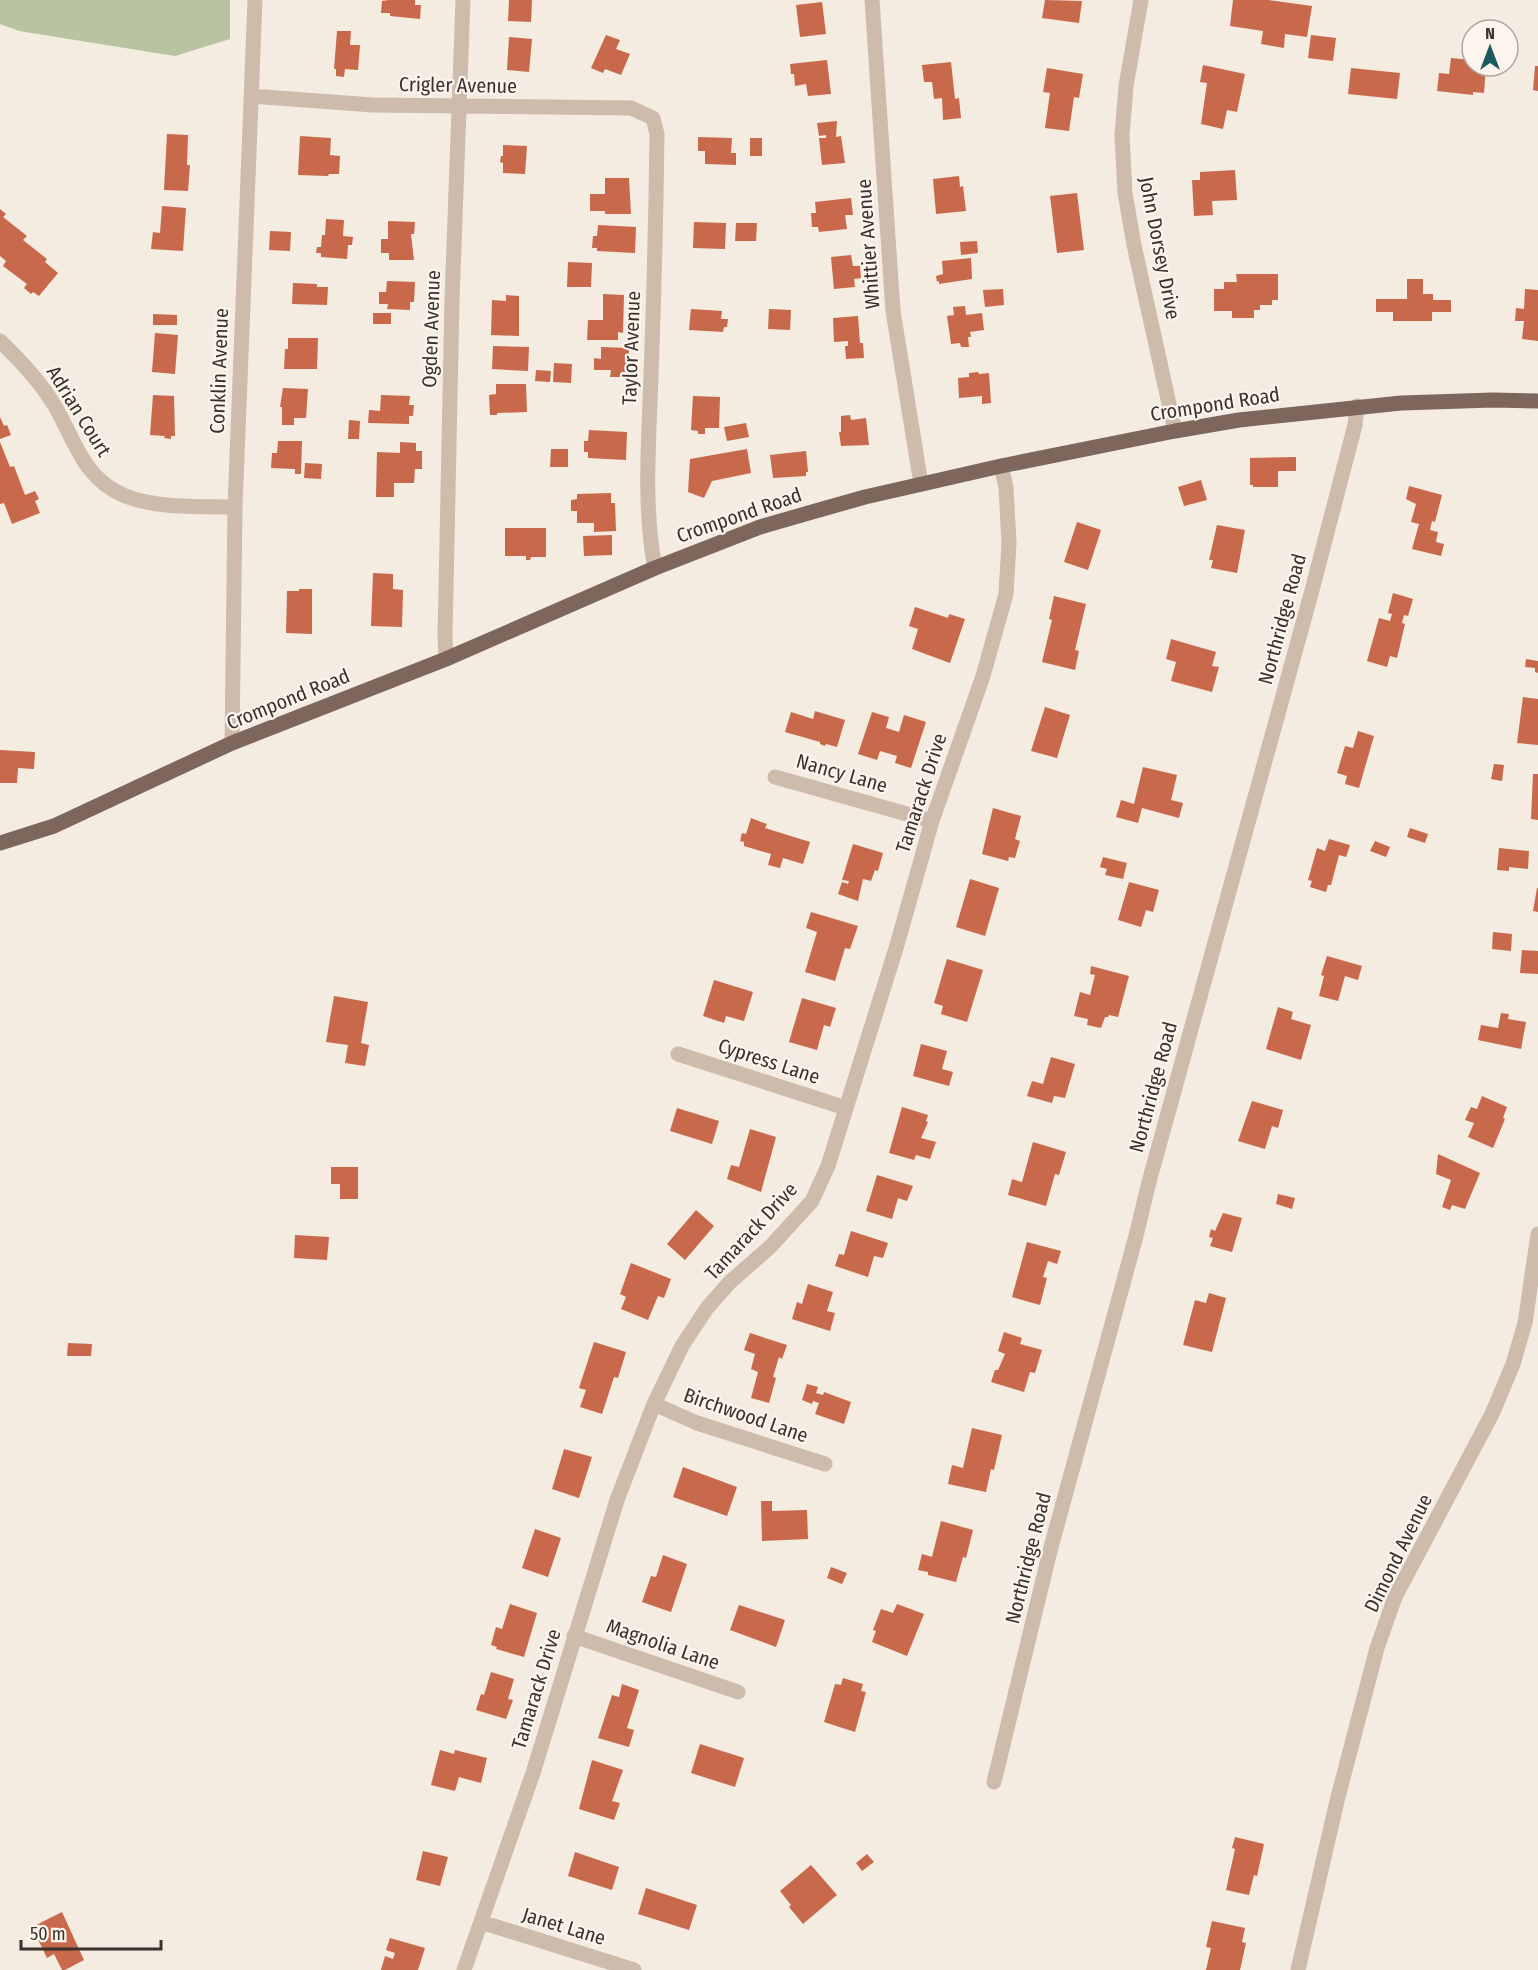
<svg xmlns="http://www.w3.org/2000/svg" width="1538" height="1970" font-family="'Fira Sans Condensed',sans-serif">
<rect width="100%" height="100%" fill="#f4ebe1"/>
<!-- green -->
<path fill="#b8c4a0" d="M0,0H230V39L175,56L19,31L0,24Z"/>
<!-- building -->
<path fill="#c8694b" d="M389,0H415V5H421L420,19L390,16V13H381L382,1Z
M509,0H532L531,22L508,21Z
M1045,0L1082,1L1079,23L1042,18Z
M1233,0H1268L1312,6L1307,37L1285,34L1284,48L1261,44L1263,31L1230,26Z
M822,2L826,34L800,37L796,5Z
M337,31H351L350,45H360L358,70L345,69L344,77L336,76V69H334Z
M606,35L620,40L616,49L630,54L621,75L605,69L603,73L591,68Z
M1311,35L1336,38L1333,61L1308,58Z
M509,37L532,39L529,72L507,70Z
M1451,58L1472,60V66H1486L1484,93L1473,92V95L1437,91L1439,73L1449,74Z
M827,60L831,94L808,96L806,84L795,86L794,74H791L790,64Z
M951,62L955,99L959,98L961,118L943,120L942,98L934,99L932,82H924L922,65Z
M1203,65L1245,74L1237,112L1227,110L1223,129L1201,124L1207,83L1200,82Z
M1535,66H1538V91L1533,90Z
M1047,68L1083,74L1079,98L1074,97L1069,131L1045,128L1050,93L1043,92Z
M1351,68L1400,73L1397,99L1348,94Z
M837,121L836,137L841,136L845,163L822,165L819,138H826V135L819,136L817,123Z
M167,134L188,135L187,165H190L188,191L164,190Z
M300,136L331,138L330,155L340,156L339,174H329L328,176L298,175Z
M698,137L732,138L731,153H736V165L705,164V151H698Z
M750,138H762V156H750Z
M503,145L527,146L525,174L503,173V163L500,162L501,156H503Z
M1235,170L1237,200L1212,201L1213,215L1194,216L1192,180H1200V172Z
M959,176L960,187L963,186L966,211L936,214L933,179Z
M605,178H629L631,214H605V211H590V194H605Z
M1077,193L1084,250L1057,253L1050,196Z
M851,198L853,215H845L847,229L819,232L818,227H812L811,213H816L815,202Z
M162,206L186,208L183,251L151,249L153,232L160,233Z
M0,209L6,214L3,217L27,236L23,240L47,259L45,262L58,273L39,296L33,292L31,294L24,288L27,284L3,266L6,261L0,256Z
M326,219L344,220L343,236L353,237L352,245H348L347,259L321,257V253H316L317,247H321L322,235H325Z
M388,221L415,222L414,234H411L414,260H389V253H381V239H388Z
M694,222L726,223L725,249L693,248Z
M736,223H757L756,241H735Z
M598,225L636,227L635,253L597,251V248H592L593,236H597Z
M270,231L291,232L290,251L269,250Z
M977,241L978,253L961,255L960,242Z
M851,255L853,266H860L861,278L854,279L855,287L834,289L831,257Z
M971,258L972,279L939,284V281L937,282L936,276L943,274L942,261Z
M568,262L592,263L591,287H567Z
M1236,274H1278V300H1272V305H1260V310H1254V318H1232V311H1214V289H1224V282H1237Z
M1407,279H1423V294H1433V300H1451V312H1432V321H1393V312H1376V299H1407Z
M387,281L415,282L414,302H410V310L387,309L388,304H379V292H386Z
M293,283L317,284V287H328L327,305L292,304Z
M1003,289L1004,305L985,307L983,290Z
M1525,289L1538,290V341L1522,339L1524,321H1515L1516,308L1524,309Z
M603,294L624,295L623,333L618,332V340H587L588,320H603Z
M506,295L519,296V336L491,335L492,300L506,301Z
M965,306L966,315L982,313L984,330L970,332L971,337H968L969,347H961L960,343L951,344L947,316L954,315L953,307Z
M691,309L722,311L721,319H728L727,327H724L723,332L689,330Z
M769,309L791,310L790,330L768,329Z
M373,313H391V324H373Z
M153,314L177,315V325H153Z
M858,316L860,343H863L864,358L846,359L845,346H848V341L834,342L833,318Z
M155,333L178,335L175,374L152,372Z
M288,338H318L317,369H284L285,349H288Z
M493,346L529,347L528,371L492,369Z
M601,347L629,348V372H621V377H610L611,370H594V358L601,359Z
M554,363L572,364L571,383L553,382Z
M536,370L551,371L550,382L535,381Z
M978,372L979,374L989,373L991,403L982,404V396L959,398L958,378L969,377V373Z
M496,384H526L527,412L497,413V415H490L489,395L496,394Z
M283,388L308,389L306,418H294V425H282V407H280Z
M153,395L174,396L175,436H171V439L164,438L165,436L150,435Z
M381,395L410,396L409,405H414L413,416H409V424L368,423L369,410L380,411Z
M693,396L720,397L719,428H705V434H698V431L691,430Z
M850,415L851,420L866,418L869,445L841,446L839,432H841V416Z
M0,417L4,426L7,425L11,435L0,439Z
M349,420L360,421L359,439H348Z
M746,423L749,437L727,441L724,427Z
M589,430L627,432L626,460L588,458V452H584V441H588Z
M278,441H302L301,474H295V469L271,468L272,453H277Z
M0,442L10,467L14,466L25,495L35,491L39,499L35,501L40,513L12,524L4,503L0,504Z
M400,442L416,443V451H422V469H415L414,483H394V497H376L377,452L400,453Z
M551,449H568V467H550Z
M747,449L751,473L712,481L704,498L688,492L690,459Z
M806,451L808,472H806V476L773,478L770,455Z
M1296,457V471H1278V487H1253V485H1250V458Z
M305,463L322,464L321,479L304,478Z
M1201,480L1207,500L1184,506L1178,487Z
M1409,486L1442,495L1435,522L1432,521L1430,530L1438,532L1436,542L1444,544L1441,556L1412,549L1419,524L1411,522L1416,504L1406,499Z
M611,493V503H615L616,531L594,532V523H577V511H571V500L577,499V494Z
M1077,522L1101,530L1088,570L1064,562Z
M1217,525L1245,530L1237,573L1211,568L1213,560H1209Z
M505,528H546V557H531L530,560H526V556H505Z
M612,535V555L584,556L583,536Z
M373,573L393,574V589L403,590L402,627L371,626Z
M299,589H312V634L286,633L287,591H299Z
M1393,593L1413,599L1408,616L1404,615L1402,623L1405,624L1397,658L1390,656L1387,667L1367,661L1379,618L1390,621L1392,614L1388,613Z
M1054,596L1086,604L1075,650L1079,651L1075,670L1042,662L1052,620L1049,619Z
M915,607L948,618L949,614L965,619L950,663L912,649L918,629L909,626Z
M1171,639L1216,652L1212,666L1219,667L1212,692L1171,681L1176,662L1166,659Z
M1526,659L1538,661V673L1535,672V668L1525,667Z
M1523,697L1538,699V745L1517,743Z
M1045,707L1070,715L1057,758L1031,751Z
M815,711L845,720L837,747L826,744L825,746L820,744V742L785,732L791,712L813,719Z
M872,712L889,717L886,728L899,732L904,715L926,722L911,768L895,763L897,756L880,751L877,760L858,754Z
M1358,731L1374,736L1359,788L1345,784L1347,776L1337,773L1345,746L1353,748Z
M0,750L35,752L34,769L18,768L17,783H0Z
M1494,764L1504,765L1502,781L1491,779Z
M1143,767L1177,775L1171,800L1183,803L1179,818L1142,808L1138,823L1116,817L1121,800L1134,804Z
M1533,774H1538V820L1531,819Z
M993,808L1021,816L1015,839L1020,841L1015,858L1009,857L1008,861L982,854Z
M751,818L767,824L765,828L810,842L803,864L783,858L780,868L768,865L771,854L744,846V842L740,841L742,833L746,834Z
M1410,828L1428,834L1425,843L1407,837Z
M1329,839L1350,845L1346,857L1339,855L1331,885H1328L1326,892L1310,887L1312,881L1308,880L1317,848L1325,851Z
M1375,841L1390,847L1386,857L1370,851Z
M853,844L883,853L878,871L875,870L871,881L863,879L858,901L838,894L842,882L848,884L849,881L842,880Z
M1499,848L1529,851L1528,869L1509,867V871L1497,870Z
M1103,857L1127,863L1123,879L1105,875L1107,869L1100,867Z
M970,879L999,888L985,936L956,927Z
M1129,882L1159,890L1153,912L1146,910L1141,927L1118,920Z
M1537,888H1538V912L1533,911Z
M811,912L858,926L850,949L845,948L835,981L805,972L817,932L806,928Z
M1493,932L1512,934L1511,951L1492,949Z
M1522,950L1538,951V974L1520,973Z
M1327,956L1362,966L1358,980L1345,976L1338,1001L1319,996L1324,976L1321,975Z
M947,959L983,970L967,1022L941,1014L943,1006L934,1003Z
M1091,966L1129,976L1118,1017L1109,1015L1108,1017H1105L1101,1028L1087,1025L1088,1019L1074,1016L1080,992L1090,995L1095,975L1090,974Z
M714,980L753,992L744,1021L726,1016L724,1023L703,1016Z
M334,996L368,1002L361,1043L369,1045L365,1066L345,1063L348,1045L326,1042Z
M802,998L836,1008L830,1027L824,1025L817,1050L789,1042Z
M1278,1007L1293,1012L1291,1019L1311,1025L1301,1060L1266,1049Z
M1501,1013L1509,1014L1508,1019L1526,1022L1521,1049L1478,1040L1481,1025L1498,1028Z
M921,1044L947,1051L942,1069L953,1072L949,1086L913,1076Z
M1051,1057L1075,1064L1065,1098L1054,1096L1052,1103L1027,1096L1032,1081L1043,1084Z
M1482,1096L1507,1107L1503,1118L1505,1119L1493,1148L1468,1137L1474,1123L1465,1120L1471,1107L1477,1109Z
M1252,1101L1283,1110L1278,1128L1272,1126L1265,1149L1238,1141Z
M902,1107L928,1115L926,1121L928,1122L921,1138L936,1142L930,1159L916,1155L914,1160L889,1153Z
M677,1108L719,1121L712,1144L670,1131Z
M750,1129L776,1137L761,1192L727,1179L731,1165L739,1167Z
M1033,1142L1066,1152L1059,1175L1055,1174L1046,1206L1008,1195L1012,1179L1022,1182Z
M1438,1154L1480,1173L1465,1209L1452,1205L1450,1210L1442,1207L1451,1180L1436,1174Z
M331,1167H358V1199H340V1184H331Z
M877,1175L913,1186L907,1201L898,1198L892,1219L866,1211Z
M1278,1194L1295,1198L1292,1209L1276,1204Z
M696,1210L714,1226L685,1260L667,1244Z
M1223,1213L1242,1218L1232,1252L1210,1246L1213,1238L1209,1237L1211,1229L1215,1231Z
M851,1231L888,1243L883,1258L874,1256L868,1277L835,1266L839,1254L844,1255Z
M295,1235L329,1237L327,1260L294,1258Z
M1027,1242L1061,1251L1057,1264L1048,1261L1043,1277L1047,1278L1040,1305L1012,1297Z
M631,1263L671,1279L664,1298L658,1296L648,1320L621,1309L626,1297L620,1294Z
M808,1284L833,1292L827,1311L835,1313L830,1331L792,1319L797,1302L802,1304Z
M1209,1293L1226,1298L1212,1352L1183,1345L1195,1300L1206,1303Z
M1004,1332L1022,1338L1020,1344L1042,1350L1035,1373L1030,1372L1024,1392L991,1382L995,1370H998L1005,1354L998,1351Z
M750,1333L787,1345L782,1359L779,1357L773,1377L776,1378L769,1403L751,1398L758,1372L751,1369L755,1354L744,1350Z
M594,1342L626,1352L618,1378L614,1377L602,1414L580,1407L586,1390L579,1388Z
M68,1343L92,1344L91,1356H67Z
M807,1384L818,1387L816,1393L823,1395L824,1392L851,1402L844,1424L815,1414L819,1403L813,1401L812,1404L802,1400Z
M972,1428L1002,1435L994,1470L991,1469L986,1492L948,1484L952,1465L963,1468Z
M564,1449L592,1457L579,1498L552,1489Z
M683,1467L737,1487L727,1516L673,1497Z
M761,1501H772V1511L807,1510L808,1539L762,1541Z
M941,1521L973,1530L966,1558L963,1557L956,1582L928,1575V1572L918,1570L922,1554L932,1557Z
M535,1529L561,1538L548,1577L522,1568Z
M663,1555L687,1564L671,1612L642,1602L651,1576L656,1577Z
M831,1567L847,1573L842,1584L827,1578Z
M510,1604L537,1613L524,1657L496,1649L497,1647L491,1645L496,1627L502,1629Z
M897,1604L924,1614L907,1656L872,1642L876,1631L873,1630L881,1609L893,1613Z
M739,1605L785,1620L776,1647L730,1630Z
M491,1672L514,1679L508,1699L513,1700L506,1719L476,1710L481,1694L484,1695Z
M843,1678L863,1684L861,1691L866,1692L855,1732L824,1722L835,1684L841,1685Z
M622,1684L639,1690L627,1728L634,1730L629,1747L598,1738L612,1695L619,1697Z
M700,1744L744,1758L735,1787L691,1773Z
M440,1750L454,1754L455,1750L487,1758L481,1783L459,1777L455,1791L431,1785Z
M592,1760L623,1770L612,1801L620,1803L614,1820L579,1809Z
M1235,1837L1264,1844L1257,1876L1254,1875L1249,1895L1226,1890L1235,1849L1232,1848Z
M423,1851L448,1857L440,1886L416,1880Z
M575,1852L619,1867L612,1890L568,1876Z
M867,1854L874,1862L862,1871L856,1863Z
M811,1865L837,1895L803,1924L789,1907L791,1905L780,1891Z
M646,1888L697,1905L689,1930L638,1914Z
M62,1912L84,1960L65,1970H62L54,1954L47,1958L32,1927Z
M1212,1921L1245,1928L1242,1942L1246,1943L1240,1970H1206L1211,1948L1206,1947Z
M390,1938L425,1948L418,1970H381L385,1956L393,1959L395,1953L386,1950Z"/>
<g fill="none" stroke-linecap="round" stroke-linejoin="round">
<!-- minor -->
<path stroke="#cdbbac" stroke-width="15" d="M872,0L893,311L921,484
M1141,0L1126,86L1122,135L1125,193L1134,245L1175,431
M252,96L373,105L631,108L653,118L657,134C656,215 654,295 651,376C649,439 643,507 655,568
M0,341C21,361 41,382 56,408C76,443 84,479 125,496C159,509 199,506 235,507
M446,659L445,637L452,300L463,0
M232,743L235,507L255,0
M775,777L932,821
M678,1054L846,1108
M654,1404L697,1423L825,1464
M574,1636L738,1692
M994,1782L1050,1551L1136,1236L1149,1182L1311,594L1355,425L1357,406
M481,1922L634,1970
M464,1970L533,1773L617,1500L654,1404L682,1346L707,1308L730,1282L770,1247L812,1201L828,1166L897,945L932,821L983,676L1006,594L1009,543L1006,487L1001,466
M1298,1970L1337,1801L1377,1648L1395,1597L1492,1414L1513,1364L1525,1323L1538,1234"/>
<!-- major -->
<path stroke="#7d675c" stroke-width="15" d="M0,843L54,826L232,743L446,659L655,568L760,527L812,512L865,497L1001,466L1175,431L1239,420L1401,403L1493,400L1538,401"/>
</g>
<g text-anchor="middle" stroke-width="4.5" stroke-linejoin="round" paint-order="stroke">
<!-- street labels -->
<g font-size="20" fill="#3b302b" stroke="#fbf5ee">
<text transform="translate(458 85) rotate(1)" y="7">Crigler Avenue</text>
<text transform="translate(868 244) rotate(-94)" y="7">Whittier Avenue</text>
<text transform="translate(1160 248) rotate(79)" y="7">John Dorsey Drive</text>
<text transform="translate(431 329) rotate(-88)" y="7">Ogden Avenue</text>
<text transform="translate(631 348) rotate(-88)" y="7">Taylor Avenue</text>
<text transform="translate(219 371) rotate(-88)" y="7">Conklin Avenue</text>
<text transform="translate(1215 404) rotate(-9)" y="7">Crompond Road</text>
<text transform="translate(79 411) rotate(58)" y="7">Adrian Court</text>
<text transform="translate(739 515) rotate(-19)" y="7">Crompond Road</text>
<text transform="translate(1282 619) rotate(-75)" y="7">Northridge Road</text>
<text transform="translate(288 699) rotate(-22)" y="7">Crompond Road</text>
<text transform="translate(842 773) rotate(16)" y="7">Nancy Lane</text>
<text transform="translate(921 793) rotate(-72)" y="7">Tamarack Drive</text>
<text transform="translate(769 1061) rotate(18)" y="7">Cypress Lane</text>
<text transform="translate(1153 1087) rotate(-75)" y="7">Northridge Road</text>
<text transform="translate(751 1231) rotate(-47)" y="7">Tamarack Drive</text>
<text transform="translate(746 1415) rotate(19)" y="7">Birchwood Lane</text>
<text transform="translate(1398 1553) rotate(-64)" y="7">Dimond Avenue</text>
<text transform="translate(1028 1558) rotate(-76)" y="7">Northridge Road</text>
<text transform="translate(663 1644) rotate(19)" y="7">Magnolia Lane</text>
<text transform="translate(536 1689) rotate(-73)" y="7">Tamarack Drive</text>
<text transform="translate(564 1926) rotate(17)" y="7">Janet Lane</text>
</g>
</g>
<!-- north arrow -->
<g transform="translate(1490 48)"><circle r="28" fill="#fbf5ee" stroke="#aea6a0" stroke-width="1.5"/>
<path d="M0-4.5L10 22L0 15L-10 22Z" fill="#1f5a5e"/>
<text y="-9" font-size="16" font-weight="bold" text-anchor="middle" fill="#3b302b">N</text>
</g>
<!-- scale -->
<path d="M21 1940v9h140v-9" fill="none" stroke="#3b302b" stroke-width="3"/>
<text x="30" y="1940" font-size="18" fill="#3b302b" stroke="#fbf5ee" stroke-width="4.5" paint-order="stroke">50 m</text>
</svg>
